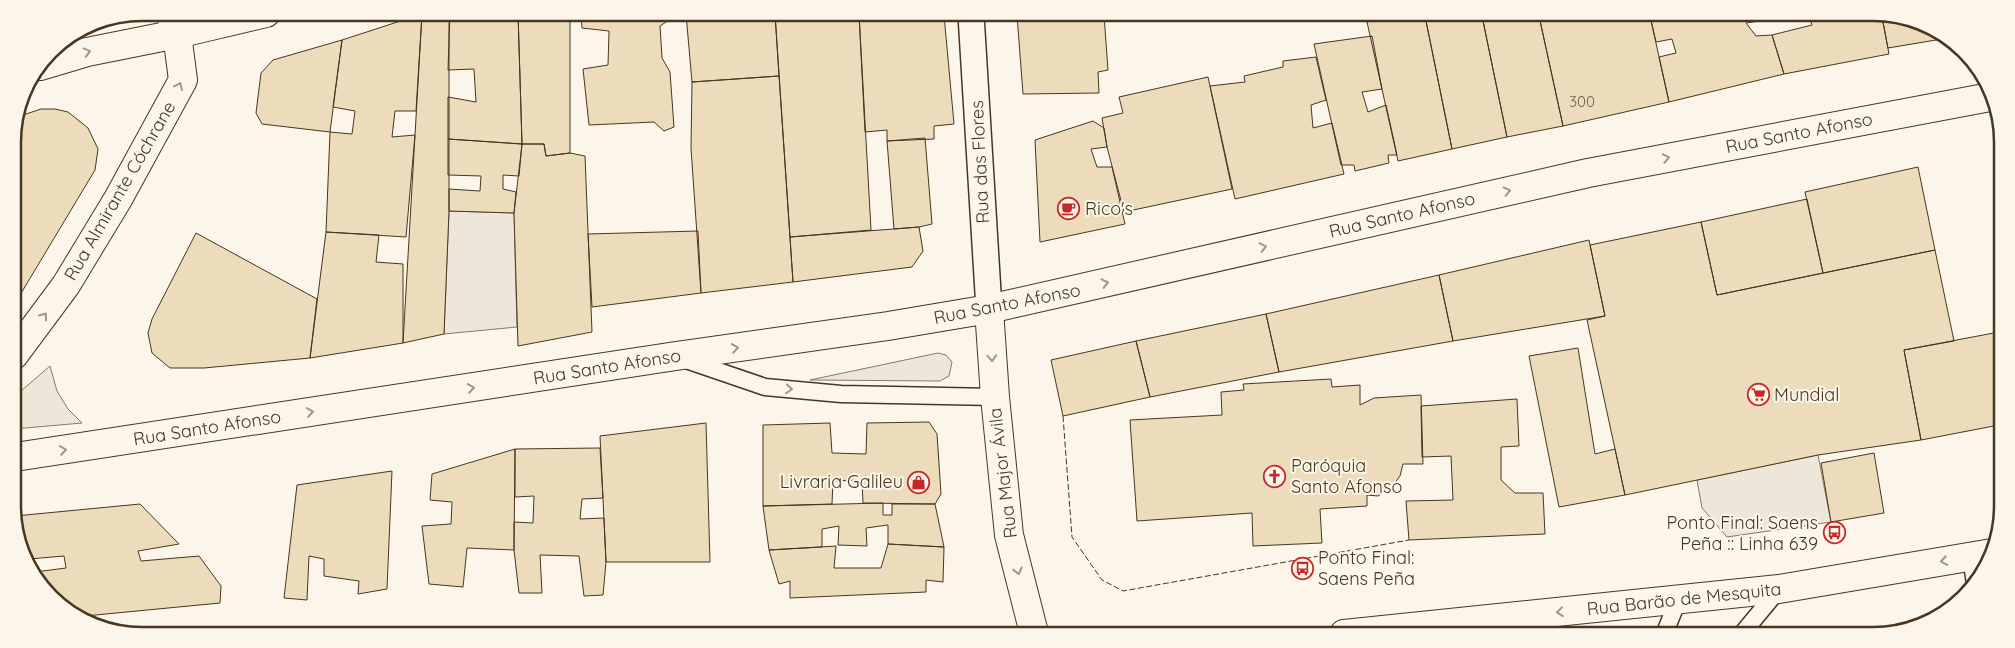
<svg xmlns="http://www.w3.org/2000/svg" width="2015" height="648" font-family="Quicksand,sans-serif">
<rect width="100%" height="100%" fill="#fbf6e9"/>
<!-- parking -->
<path fill="#ede7d9" stroke="#887966" d="M449,211L514,213L517,327L444,334Z
M938,353L946,355L952,362L949,376L940,381L810,380Z
M50,366L57,391L68,409L82,423L14,429V397Z
M1818,455L1831,522L1727,537L1702,508L1697,480Z"/>
<!-- building -->
<path fill="#ecdcbc" stroke="#4a3520" d="M450,13H518L522,144L448,139V97L476,102L474,69L448,70Z
M518,13L570,14V153L546,156L544,144H522Z
M422,14L416,111H395L392,137L415,135L406,237L326,232L330,132L352,134L355,111L333,107L342,40Z
M422,14L449,17V211L444,334L403,343Z
M581,14H669V20L660,26L662,58L670,72L674,127L664,131L654,122L589,125L583,69L608,65L609,31L582,28Z
M686,14H775L779,76L692,82Z
M775,14H859L871,230L790,237Z
M859,14L944,15L954,124L934,126V139L887,141V130L865,132Z
M1017,15H1104L1108,70L1098,72L1099,93L1023,94Z
M1396,16H1425L1452,149L1398,161L1367,22Z
M1425,16H1482L1507,137L1452,149Z
M1482,16H1539L1563,126L1507,137Z
M1539,16H1650L1669,102L1563,126Z
M1650,16L1765,17L1766,20L1746,23L1756,36L1772,35L1784,74L1669,102L1659,57L1676,53L1672,39L1656,42Z
M1809,17H1843L1844,20L1860,17H1882L1889,54L1784,74L1772,35L1812,25Z
M1882,17H1907L1942,39L1888,48Z
M1372,36L1382,89L1362,92L1368,112L1386,105L1397,155H1388L1389,163L1355,171L1354,165H1341L1314,44Z
M342,40L330,132L262,124L256,113L261,73L273,60Z
M1316,57L1326,100L1311,105L1313,128L1332,123L1344,174L1235,199L1210,86L1245,82L1244,76L1283,67V61Z
M779,76L793,282L701,293L691,148L692,82Z
M1208,77L1232,189L1124,212L1107,147L1102,118L1123,113L1119,97Z
M41,109H55L68,112L88,128L98,149L95,170L14,305L13,134L17,117Z
M1093,121L1104,128L1107,147L1091,149L1097,167H1112L1125,224L1040,242L1035,140Z
M925,138L932,224L919,227L894,229L887,141Z
M448,139L522,144L519,176L503,175V189L516,192L514,213L449,211V189L480,191L481,176L448,175Z
M522,144H544L546,156L570,153L585,156L592,332L518,346L514,213Z
M1918,167L1935,250L1823,273L1805,192Z
M1807,199L1823,273L1717,295L1701,222Z
M1701,222L1717,295L1935,250L1954,341L1904,350L1921,440L1818,455L1625,495L1587,320L1605,316L1590,245Z
M919,227L923,251L912,267L793,282L790,237Z
M698,231L701,293L592,307L588,234Z
M326,232L379,235L376,262L403,264V343L310,358Z
M196,233L317,299L310,358L204,368H170L152,353L148,333L152,319Z
M1589,240L1605,316L1453,341L1439,275Z
M1439,275L1453,341L1279,372L1266,314Z
M1266,314L1279,372L1150,397L1136,341Z
M1999,332V425L1921,440L1904,350Z
M1136,341L1150,397L1063,416L1051,360Z
M1578,348L1595,454L1615,449L1625,495L1559,507L1529,356Z
M1331,379L1332,387L1360,385V405L1374,398L1421,395L1423,464H1403L1400,476L1391,488L1378,496L1367,495V506L1320,509L1322,543L1253,546L1252,513L1137,521L1130,420L1222,415L1221,392L1244,390L1243,384Z
M1517,399L1519,446L1501,447V480L1515,493H1543L1545,534L1409,540L1406,501L1453,500L1451,456L1422,457L1421,406Z
M929,422L937,434L941,494L935,504L863,503L862,480L833,481L832,504L763,506V425L830,423L832,453L866,454L867,423Z
M706,423L710,562H606L600,436Z
M600,448L603,498L582,499L580,519L604,518L606,562L603,595L584,596L579,556L540,555L542,593H519L514,550V522L533,523L534,496L515,497V449Z
M515,449L514,550L467,548L463,587L429,584L422,526L451,524L452,502L430,500L432,474Z
M1874,453L1884,513L1831,522L1821,463Z
M392,471L387,589L358,594L359,581L324,576V559L309,556L307,600L284,598L297,485Z
M883,503V515H892V504H935L944,547L888,544V525L866,528L867,546L838,545L839,526L822,529V547L769,550L763,506Z
M140,504L179,544L138,551L141,561L199,556L221,586L220,603L85,616L45,591L35,572L66,568L64,556L29,559L15,531V516Z
M888,544L944,547L943,582L926,580V592L790,598V581L779,584L769,550L836,546L834,568H881Z"/>
<g fill="none" stroke-linecap="round" stroke-linejoin="round">
<defs>
<path id="service" d="M683,359L765,387L841,394L995,397
M1971,556L1975,584
M1664,635L1678,600
M1741,635L1779,589"/>
<path id="pedestrian" d="M971,15L989,309"/>
<path id="tertiary" d="M989,309L995,397L1009,535L1034,633
M14,355L66,285L118,199L183,80L177,34L170,13
M15,457L676,356L888,326L989,309L1588,173L1990,97
M1344,634L1779,589L1992,553"/>
<path id="secondary" d="M40,66L87,52L177,34L266,13"/>
</defs>
<!-- service casing -->
<use href="#service" stroke="#4a3520" stroke-width="19"/>
<!-- pedestrian casing -->
<use href="#pedestrian" stroke="#4a3520" stroke-width="28"/>
<!-- tertiary casing -->
<use href="#tertiary" stroke="#4a3520" stroke-width="30"/>
<!-- secondary casing -->
<use href="#secondary" stroke="#4a3520" stroke-width="30"/>
<!-- service -->
<use href="#service" stroke="#fbf6e9" stroke-width="16"/>
<!-- pedestrian -->
<use href="#pedestrian" stroke="#fbf6e9" stroke-width="25"/>
<!-- tertiary -->
<use href="#tertiary" stroke="#fbf6e9" stroke-width="28"/>
<!-- secondary -->
<use href="#secondary" stroke="#fbf6e9" stroke-width="28"/>
<!-- fence -->
<path stroke="#4a3520" stroke-width="1" stroke-dasharray="6 2.5" stroke-linecap="butt" d="M1063,416L1072,537L1102,580L1123,591L1409,540"/>
</g>
<!-- one-way arrows -->
<defs><path id="oneway-chevron" d="M-2-3.5L2.5 0L-2 3.5" fill="none" stroke-width="1.6" stroke-linecap="round" stroke-linejoin="round" transform="scale(1.25)"/></defs>
<g stroke="#a29684">
<use href="#oneway-chevron" transform="translate(87 52) rotate(-15)"/>
<use href="#oneway-chevron" transform="translate(179 86) rotate(-65)"/>
<use href="#oneway-chevron" transform="translate(1666 158) rotate(-11)"/>
<use href="#oneway-chevron" transform="translate(1507 191) rotate(-13)"/>
<use href="#oneway-chevron" transform="translate(1263 247) rotate(-13)"/>
<use href="#oneway-chevron" transform="translate(1105 283) rotate(-13)"/>
<use href="#oneway-chevron" transform="translate(44 316) rotate(-54)"/>
<use href="#oneway-chevron" transform="translate(735 348) rotate(-8)"/>
<use href="#oneway-chevron" transform="translate(992 358) rotate(86)"/>
<use href="#oneway-chevron" transform="translate(471 388) rotate(-9)"/>
<use href="#oneway-chevron" transform="translate(789 389) rotate(5)"/>
<use href="#oneway-chevron" transform="translate(310 412) rotate(-9)"/>
<use href="#oneway-chevron" transform="translate(63 450) rotate(-9)"/>
<use href="#oneway-chevron" transform="translate(1944 561) rotate(170)"/>
<use href="#oneway-chevron" transform="translate(1018 571) rotate(76)"/>
<use href="#oneway-chevron" transform="translate(1560 612) rotate(174)"/>
</g>
<!-- icons -->
<defs>
<symbol id="cafe-ring" viewBox="-11 -11 22 22"><circle r="9.5" fill="#fbf6e9" stroke="#c62828" stroke-width="1.5"/><path d="M-5.5-4.5H6V0H3Q3 3.5 0 3.5H-2.5Q-5.5 3.5-5.5 0ZM3-3.2v2h1.7v-2ZM-6 4.5H4V6H-6Z" fill="#c62828"/></symbol>
<symbol id="supermarket-ring" viewBox="-11 -11 22 22"><circle r="9.5" fill="#fbf6e9" stroke="#c62828" stroke-width="1.5"/><path d="M-6-5.5h2.5l.6 2H6L4.5 2H-2.5L-4.4-4H-6ZM-1.5 3.2a1.3 1.3 0 1 0 .1 0ZM3 3.2a1.3 1.3 0 1 0 .1 0Z" fill="#c62828"/></symbol>
<symbol id="church-ring" viewBox="-11 -11 22 22"><circle r="9.5" fill="#fbf6e9" stroke="#c62828" stroke-width="1.5"/><path d="M-1.2-6h2.4v3.5h3.3v2.4h-3.3V6h-2.4V-.1h-3.3v-2.4h3.3Z" fill="#c62828"/></symbol>
<symbol id="shop-ring" viewBox="-11 -11 22 22"><circle r="9.5" fill="#fbf6e9" stroke="#c62828" stroke-width="1.5"/><path d="M-5-2.5h2.3a2.7 3.5 0 0 1 5.4 0H5L5.5 6h-11ZM-1.5-2.5h3a1.5 2.3 0 0 0-3 0Z" fill="#c62828"/></symbol>
<symbol id="bus-ring" viewBox="-11 -11 22 22"><circle r="9.5" fill="#fbf6e9" stroke="#c62828" stroke-width="1.5"/><path d="M-5-6H5V4H4V6H2V4H-2V6H-4V4H-5ZM-3.5-4V0h7V-4ZM-3.5 1.2v1.5H-2V1.2ZM2 1.2v1.5H3.5V1.2Z" fill="#c62828"/></symbol>
</defs>
<g fill-rule="evenodd">
<use href="#cafe-ring" x="1056" y="196" width="25" height="25"/>
<use href="#supermarket-ring" x="1746" y="382" width="25" height="25"/>
<use href="#church-ring" x="1262" y="464" width="25" height="25"/>
<use href="#shop-ring" x="906" y="470" width="25" height="25"/>
<use href="#bus-ring" x="1822" y="520" width="25" height="25"/>
<use href="#bus-ring" x="1290" y="556" width="25" height="25"/>
</g>
<g text-anchor="middle" stroke-width="4" stroke-linejoin="round" paint-order="stroke">
<!-- number labels -->
<g font-size="15" fill="#725f47">
<text x="1582" y="107">300</text>
</g>
<!-- street labels -->
<g font-size="18" fill="#4a3520" stroke="#fbf6e9">
<text transform="translate(1799 133) rotate(-11)" y="6">Rua Santo Afonso</text>
<text transform="translate(980 162) rotate(-93)" y="6">Rua das Flores</text>
<text transform="translate(120 191) rotate(-60)" y="6">Rua Almirante Cóchrane</text>
<text transform="translate(1402 215) rotate(-13)" y="6">Rua Santo Afonso</text>
<text transform="translate(1007 304) rotate(-11)" y="6">Rua Santo Afonso</text>
<text transform="translate(607 367) rotate(-9)" y="6">Rua Santo Afonso</text>
<text transform="translate(207 428) rotate(-9)" y="6">Rua Santo Afonso</text>
<text transform="translate(1003 473) rotate(-97)" y="6">Rua Major Ávila</text>
<text transform="translate(1684 599) rotate(-6)" y="6">Rua Barão de Mesquita</text>
</g>
<!-- poi labels -->
<g font-size="18" fill="#4a3520" stroke="#fbf6e9" text-anchor="start">
<text x="1085" y="215">Rico's</text>
<text x="1774" y="401">Mundial</text>
<text x="1291" y="472">Paróquia<tspan x="1291" dy="21">Santo Afonso</tspan></text>
<text x="903" y="488" text-anchor="end">Livraria Galileu</text>
<text x="1818" y="529" text-anchor="end">Ponto Final: Saens<tspan x="1818" dy="21">Peña :: Linha 639</tspan></text>
<text x="1318" y="564">Ponto Final:<tspan x="1318" dy="21">Saens Peña</tspan></text>
</g>
</g>
<!-- crop -->
<path d="M0 0H2015V648H0ZM142 21H1873A121 121 0 0 1 1994 142V506A121 121 0 0 1 1873 627H142A121 121 0 0 1 21 506V142A121 121 0 0 1 142 21Z" fill="#fbf6e9" fill-rule="evenodd"/>
<path fill="none" stroke="#4a3520" stroke-width="2.5" d="M142 21H1873A121 121 0 0 1 1994 142V506A121 121 0 0 1 1873 627H142A121 121 0 0 1 21 506V142A121 121 0 0 1 142 21Z"/>
</svg>
